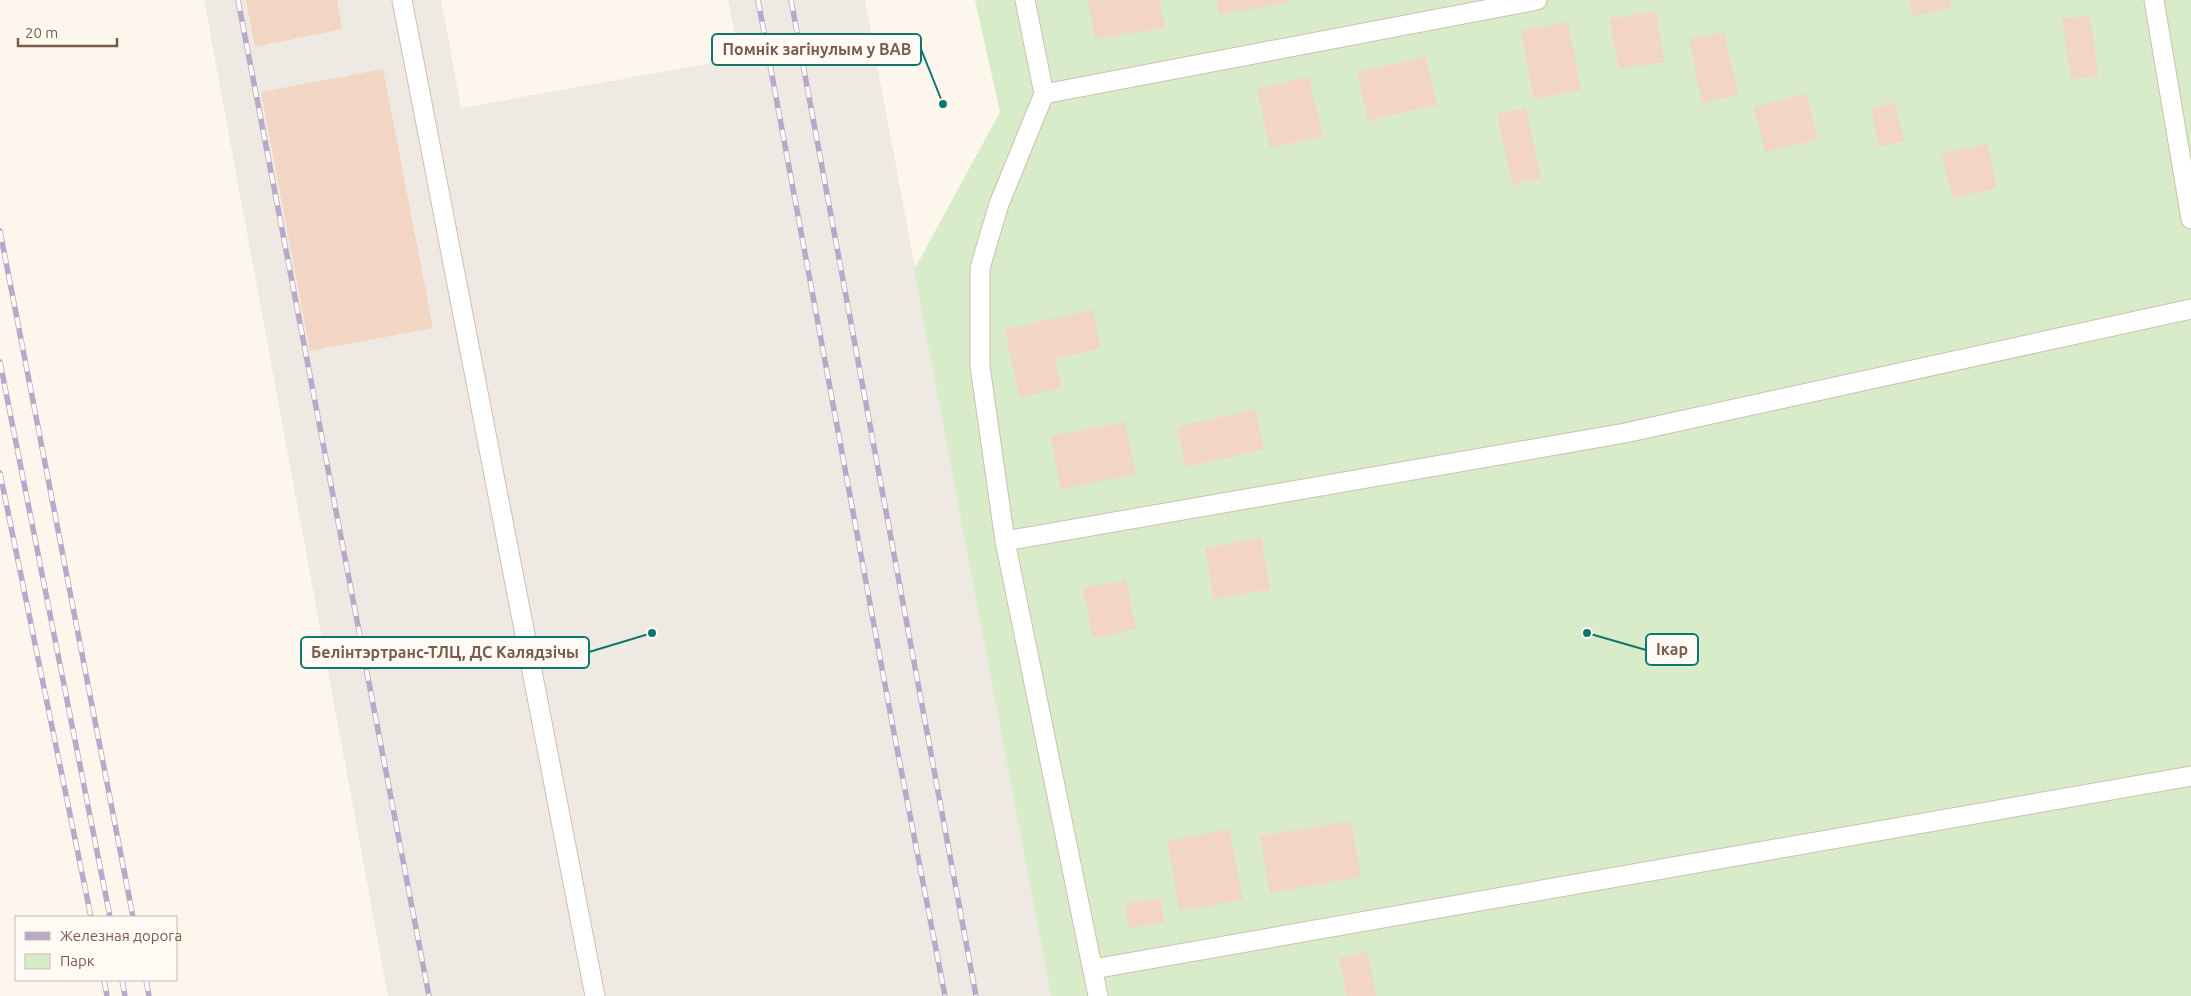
<svg xmlns="http://www.w3.org/2000/svg" width="2191" height="996" font-family="Ubuntu,sans-serif">
<rect width="100%" height="100%" fill="#fdf6ec"/>
<!-- industrial -->
<path fill="#efe9e4" d="M204,0H441L461,108L740,58L728,0H865L1051,996H388Z"/>
<!-- green -->
<path fill="#d8ecc9" d="M975,0H2191V996H1051L914,270L1000,112Z"/>
<!-- building -->
<path fill="#f3d5c3" d="M246,0H337L342,29L255,47Z
M1088,0H1160L1165,28L1095,39Z
M1217,0H1290V2L1220,15Z
M1909,0H1950L1951,8L1913,16Z
M1656,11L1664,62L1619,69L1610,19Z
M2090,15L2098,76L2071,79L2062,19Z
M1568,22L1581,90L1534,99L1521,31Z
M1724,32L1738,95L1702,103L1689,39Z
M1426,57L1437,105L1368,120L1357,72Z
M383,69L433,328L310,351L261,92Z
M1309,77L1323,136L1270,148L1257,89Z
M1807,94L1817,140L1765,152L1754,107Z
M1895,103L1904,141L1879,147L1871,108Z
M1526,108L1541,178L1512,184L1497,114Z
M1987,144L1997,188L1952,198L1942,154Z
M1093,310L1101,348L1054,359L1061,388L1019,397L1005,329Z
M1255,409L1264,449L1186,467L1177,427Z
M1125,422L1136,474L1061,489L1050,436Z
M1261,538L1270,589L1214,599L1205,548Z
M1126,580L1136,629L1093,638L1083,588Z
M1351,821L1361,877L1270,893L1260,836Z
M1229,829L1243,899L1180,911L1167,841Z
M1160,898L1164,922L1129,928L1125,904Z
M1368,952L1376,996H1347L1339,958Z"/>
<g fill="none" stroke-linecap="round" stroke-linejoin="round">
<defs>
<path id="service" d="M402,0L595,996
M1025,0L1044,94L999,204L980,268V366L1005,541L1098,996
M2154,0L2191,219
M1044,94L1537,0
M1005,541L1625,433L2191,309
M1093,969L2191,776"/>
</defs>
<!-- service casing -->
<use href="#service" stroke="#d1beb0" stroke-width="21"/>
<!-- service -->
<use href="#service" stroke="#fff" stroke-width="19"/>
<defs>
<path id="rail" d="M238,0L429,996
M758,0L894,733L945,996
M791,0L976,996
M0,231L133,917
M0,362L110,917
M0,473L91,917
M104,980L107,996
M122,980L125,996
M146,980L149,996"/>
</defs>
<!-- rail casing -->
<use href="#rail" stroke="#b9a8c9" stroke-width="5.5"/>
<!-- rail -->
<use href="#rail" stroke="#fffaf3" stroke-width="4" stroke-dasharray="11" stroke-linecap="butt"/>
</g>
<!-- callouts -->
<path fill="none" stroke="#0f766e" stroke-width="2" d="M943 104L921 49M1587 633L1646 650M652 633L589 652"/>
<g fill="#0f766e" stroke="#fffaf3" stroke-width="2">
<circle cx="943" cy="104" r="5"/>
<circle cx="1587" cy="633" r="5"/>
<circle cx="652" cy="633" r="5"/>
</g>
<g fill="#fffaf3" stroke="#0f766e" stroke-width="2">
<rect x="712" y="34" width="209" height="31" rx="5"/>
<rect x="1646" y="634" width="52" height="31" rx="5"/>
<rect x="301" y="637" width="288" height="31" rx="5"/>
</g>
<g font-size="16" text-anchor="middle" font-weight="bold" fill="#7a5c4d">
<text x="817" y="55">Помнік загінулым у ВАВ</text>
<text x="1672" y="655">Ікар</text>
<text x="445" y="658">Белінтэртранс-ТЛЦ, ДС Калядзічы</text>
</g>
<!-- legend -->
<rect x="15" y="916" width="162" height="65" fill="#fffaf3" stroke="#cabbb1"/>
<rect x="25" y="932" width="25" height="8" fill="#b9a8c9" stroke="#cabbb1"/>
<text x="60" y="941" font-size="15" fill="#7a5c4d">Железная дорога</text>
<rect x="25" y="954" width="25" height="15" fill="#d8ecc9" stroke="#cabbb1"/>
<text x="60" y="966" font-size="15" fill="#7a5c4d">Парк</text>
<!-- scale -->
<path d="M18 38v8h99v-8" fill="none" stroke="#7a5c4d" stroke-width="2.5"/>
<text x="25" y="38" font-size="15" fill="#7a5c4d" stroke="#fffaf3" stroke-width="4" paint-order="stroke">20 m</text>
</svg>
